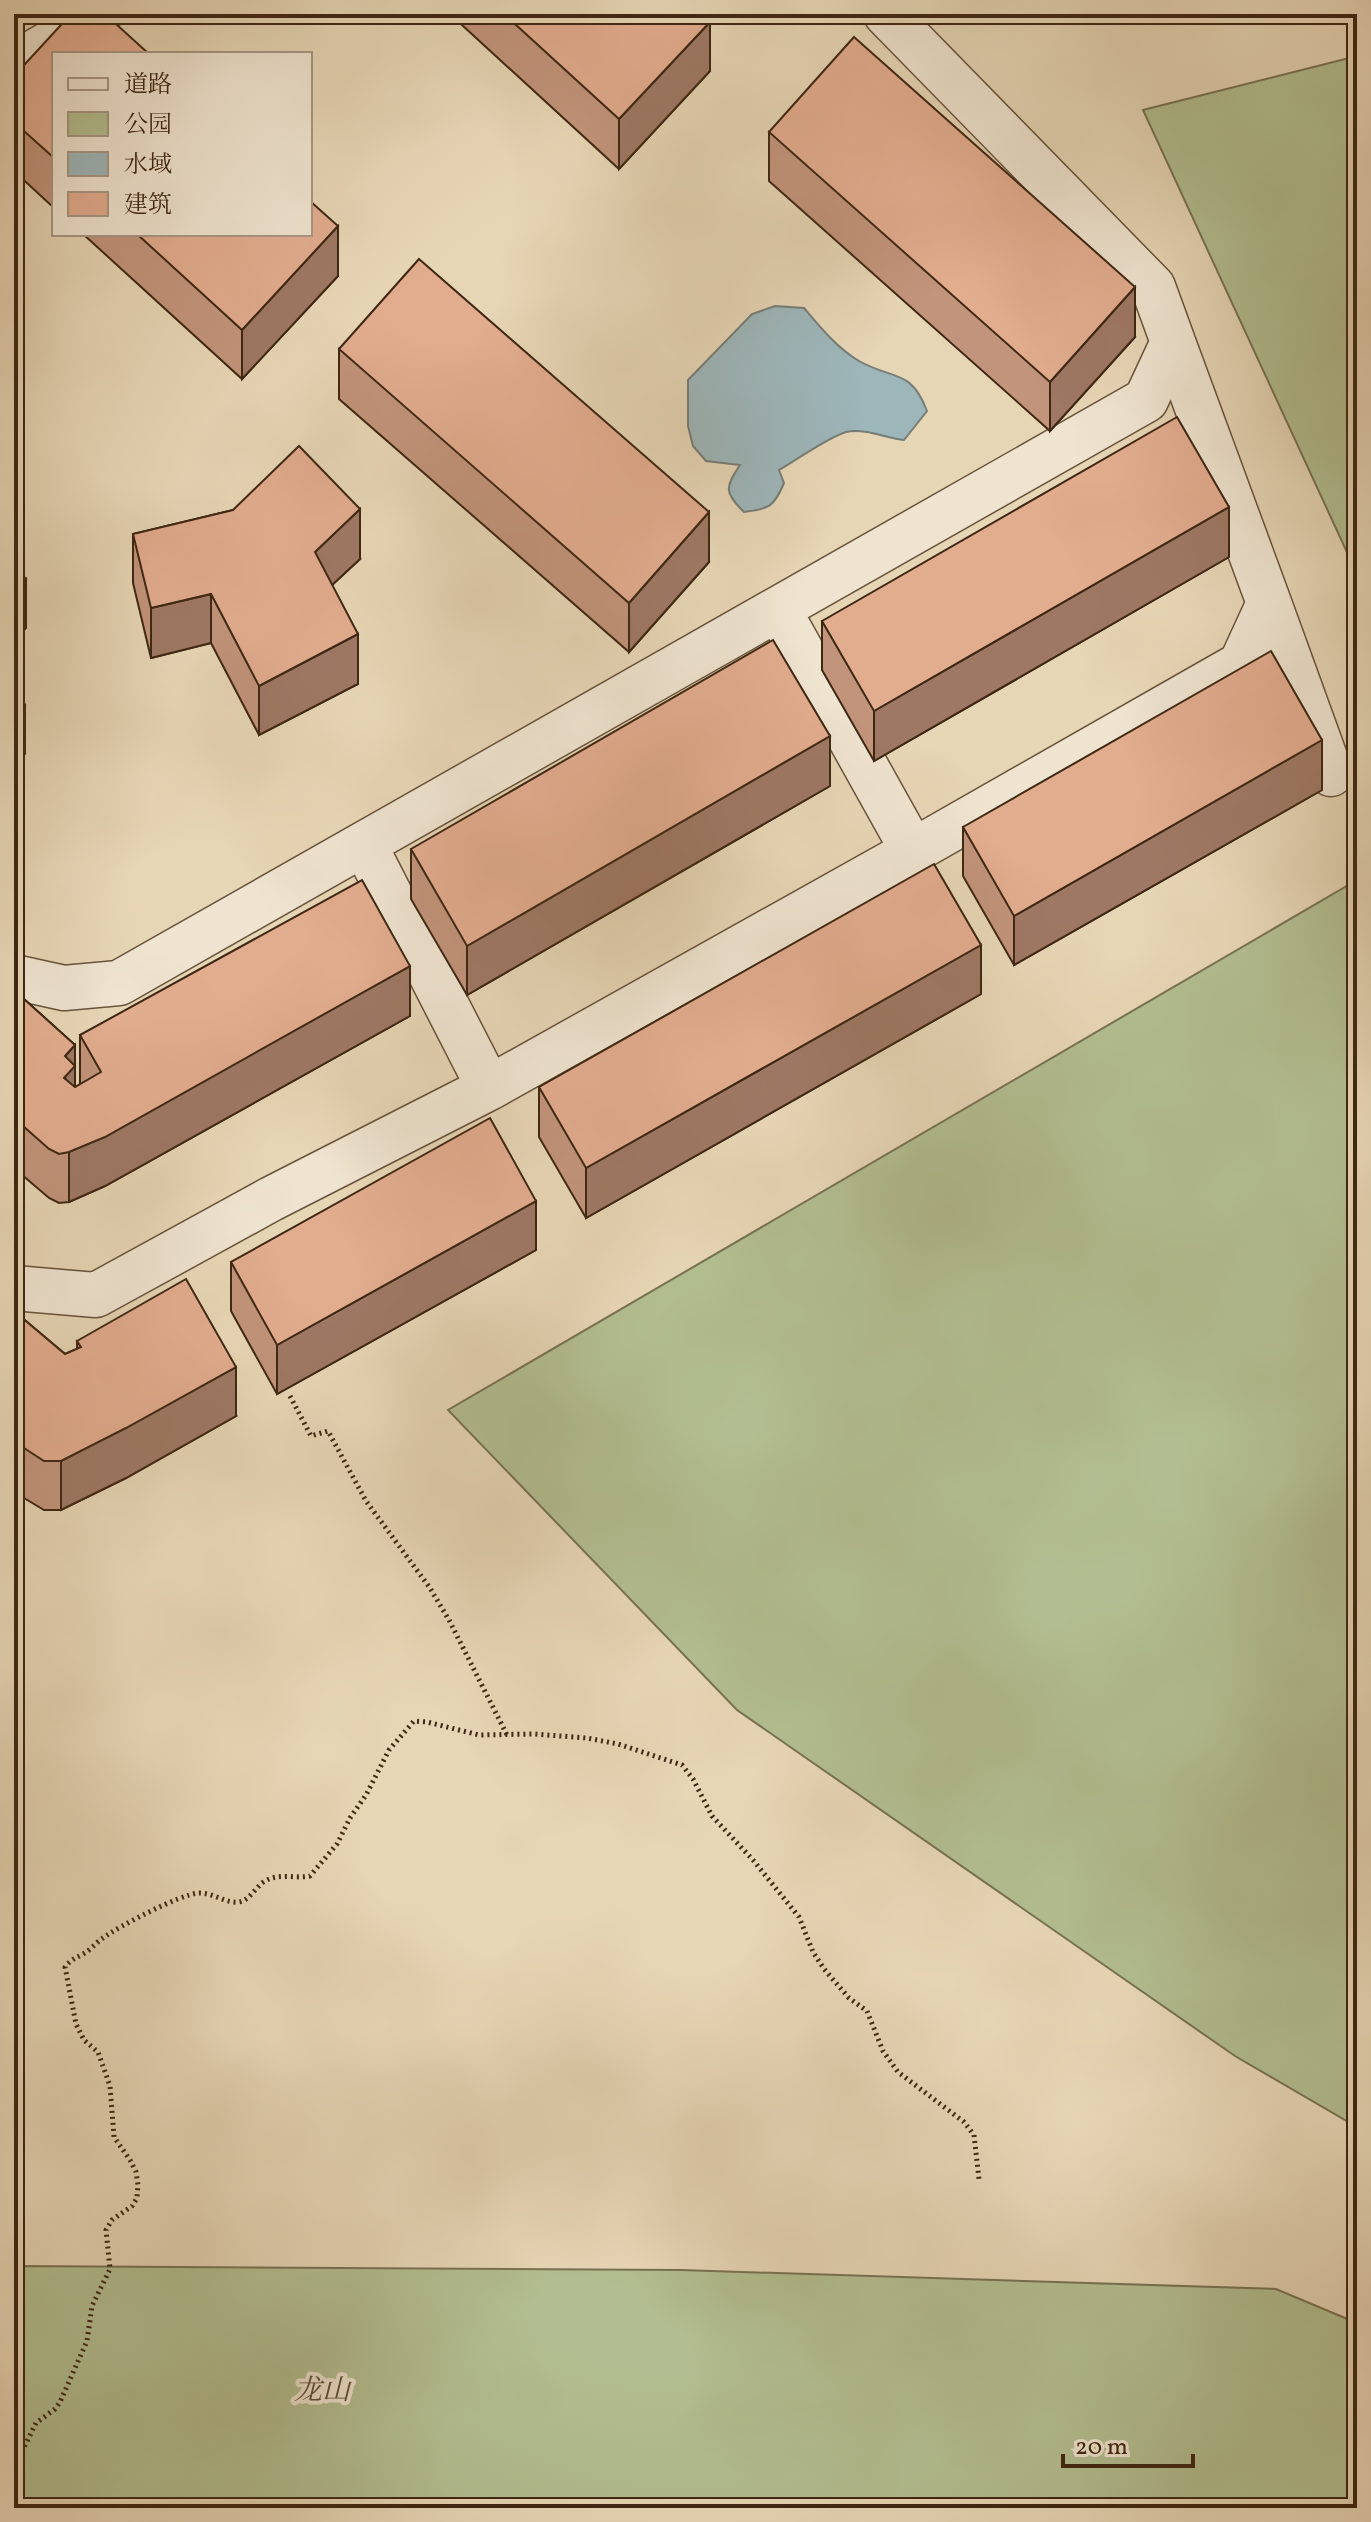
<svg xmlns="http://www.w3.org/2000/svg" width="1371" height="2522" font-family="Vollkorn,'Noto Serif SC',serif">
<rect width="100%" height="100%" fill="#e7d6b6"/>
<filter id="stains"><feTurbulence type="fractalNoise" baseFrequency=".0025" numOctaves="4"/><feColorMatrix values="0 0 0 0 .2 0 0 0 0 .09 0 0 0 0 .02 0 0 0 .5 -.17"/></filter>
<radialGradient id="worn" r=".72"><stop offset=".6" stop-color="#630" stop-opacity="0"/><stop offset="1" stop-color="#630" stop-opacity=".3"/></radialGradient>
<!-- green -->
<path fill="#b2be91" stroke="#787252" stroke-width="2" d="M1357,56V574L1143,110Z
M1357,880V2127L1235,2056L737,1710L448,1410Z
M14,2266L681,2270L1276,2289L1357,2323V2508H14Z"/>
<!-- water -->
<path fill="#9db6ba" stroke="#777d77" stroke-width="2" d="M775,306L804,308C820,327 837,348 859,361C892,380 911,368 927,411L904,440C886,438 865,428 846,432C829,437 796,460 779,470L784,483C774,507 769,509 744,512C724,493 725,487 740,465L706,461L693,446L688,426V380L752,314Z"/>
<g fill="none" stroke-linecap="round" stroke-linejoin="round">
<defs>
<path id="street" d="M14,64L100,14
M1269,603L1331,774
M778,609L913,851
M364,844L489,1088
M14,977L64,988L119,983L1146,400L1173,342L1153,287L886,14
M14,1288L96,1295L271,1199L489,1088L913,851L1241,664L1269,603L1173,342"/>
</defs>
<!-- street casing -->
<use href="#street" stroke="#68533b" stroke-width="47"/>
<!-- path -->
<path stroke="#3e2712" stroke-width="5" stroke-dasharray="2 4" stroke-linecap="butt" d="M290,1396L311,1436L328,1431L366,1501L430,1588L449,1620L507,1735
M14,2468L36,2423L55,2409L60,2402L87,2341L92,2306L110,2269L106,2230L112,2220L132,2206L137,2198L138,2185L136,2172L130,2160L114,2137L110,2086L98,2052L84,2040L76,2024L65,1967C74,1956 79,1958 89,1950C94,1946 98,1941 103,1938C119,1926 179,1895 198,1893C212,1892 226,1904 239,1902C251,1900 256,1885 267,1880C281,1873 296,1879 310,1876L337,1844L350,1818L366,1795L389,1750L414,1721L427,1722L479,1735L534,1734L587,1738L618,1744L682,1765L693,1779L712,1816L753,1860L799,1917L813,1952L824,1969L849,1998L867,2011L883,2051L898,2072L964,2122L974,2135L979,2179"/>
<!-- street -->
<use href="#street" stroke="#efe4d0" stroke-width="44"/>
</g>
<!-- wall -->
<path fill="#c2947b" stroke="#3e2712" stroke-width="2" d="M450,14H702L710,71L619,169Z
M54,54V208L14,171V76Z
M769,132L1135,337L1050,431L769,181Z
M83,234H310L338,276L242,379Z
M339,349L709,562L629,652L339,399Z
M233,510L360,559L332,585L358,684L259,735L211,643L151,658L133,583V534Z
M1229,557L874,761L822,670V621Z
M830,786L467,995L411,899V849Z
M1322,790L1014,965L963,876V827Z
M14,990L75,1045V1087L80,1085V1035L410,1016L105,1186L69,1202L59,1203L49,1198L14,1168Z
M981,994L586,1218L539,1137V1087Z
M536,1250L277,1394L231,1311V1262Z
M14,1311L65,1354L77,1349V1341L236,1416L126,1478L61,1510H44L24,1498L14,1490Z"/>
<!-- shaded-wall -->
<path fill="#9e7864" stroke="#3e2712" stroke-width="2" d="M710,22V71L619,169V119Z
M338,226V276L242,379V330Z
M1135,287V337L1050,431V382Z
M1229,507V557L874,761V711Z
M360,509V559L315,601V552Z
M709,512V562L629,652V603Z
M26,579V628L14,640V590Z
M211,594V643L151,658V608Z
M358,634V684L259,735V686Z
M25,705V754L14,760V710Z
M830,736V786L467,995V946Z
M1322,740V790L1014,965V916Z
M981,945V994L586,1218V1168Z
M410,966V1016L105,1186L69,1202V1152Z
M75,1045V1115L65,1077V1056Z
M536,1201V1250L277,1394V1345Z
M236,1367V1416L126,1478L61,1510V1461Z"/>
<!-- building -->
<path fill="#e2ac8f" stroke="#3e2712" stroke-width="2" d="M71,14H105L149,54H54V158L14,122V76Z
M504,14H702L710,22L619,119Z
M854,37L1135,287L1050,382L769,132Z
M310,201L338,226L242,330L137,234H310Z
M419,259L709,512L629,603L339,349Z
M1177,417L1229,507L874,711L822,621Z
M299,446L360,509L315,552L358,634L259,686L211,594L151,608L133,534L233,510Z
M14,566L26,579L14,590Z
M773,640L830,736L467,946L411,849Z
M1271,651L1322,740L1014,916L963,827Z
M14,684L25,705L14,710Z
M934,864L981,945L586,1168L539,1087Z
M362,880L410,966L105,1137L69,1152L59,1154L49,1149L14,1118V990L75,1045L65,1056L75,1066L64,1078L75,1087L101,1072L80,1035Z
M490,1118L536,1201L277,1345L231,1262Z
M186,1279L236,1367L126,1428L61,1461H44L24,1448L14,1440V1311L65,1354L81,1347L77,1341Z"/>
<g text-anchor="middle" stroke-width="8" stroke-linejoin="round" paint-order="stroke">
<!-- park labels -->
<g font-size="28" font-style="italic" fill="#5b4d32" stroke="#efe4d0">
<text x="322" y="2399">龙山</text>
</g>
</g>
<!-- margin -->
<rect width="1371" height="2522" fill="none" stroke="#e7d6b6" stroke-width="48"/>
<rect x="16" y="16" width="1339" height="2490" fill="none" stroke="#3e2712" stroke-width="4"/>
<rect x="24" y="24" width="1323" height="2474" fill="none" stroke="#3e2712" stroke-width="2"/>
<!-- legend -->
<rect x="52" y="52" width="260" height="184" fill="#efe4d0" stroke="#a89884" stroke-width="2"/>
<rect x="68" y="78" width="40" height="12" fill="#efe4d0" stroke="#a89884" stroke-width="2"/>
<text x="124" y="92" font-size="24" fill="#3e2712">道路</text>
<rect x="68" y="112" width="40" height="24" fill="#b2be91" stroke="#a89884" stroke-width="2"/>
<text x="124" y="132" font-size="24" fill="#3e2712">公园</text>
<rect x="68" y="152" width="40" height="24" fill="#9db6ba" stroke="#a89884" stroke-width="2"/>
<text x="124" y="172" font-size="24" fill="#3e2712">水域</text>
<rect x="68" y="192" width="40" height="24" fill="#e2ac8f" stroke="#a89884" stroke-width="2"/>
<text x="124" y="212" font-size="24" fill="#3e2712">建筑</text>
<!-- scale -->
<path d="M1063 2454v12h130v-12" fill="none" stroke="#3e2712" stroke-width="4"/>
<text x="1075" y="2454" font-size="24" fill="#3e2712" stroke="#efe4d0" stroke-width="6" paint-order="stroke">20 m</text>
<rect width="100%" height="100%" filter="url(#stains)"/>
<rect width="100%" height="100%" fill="url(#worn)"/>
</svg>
